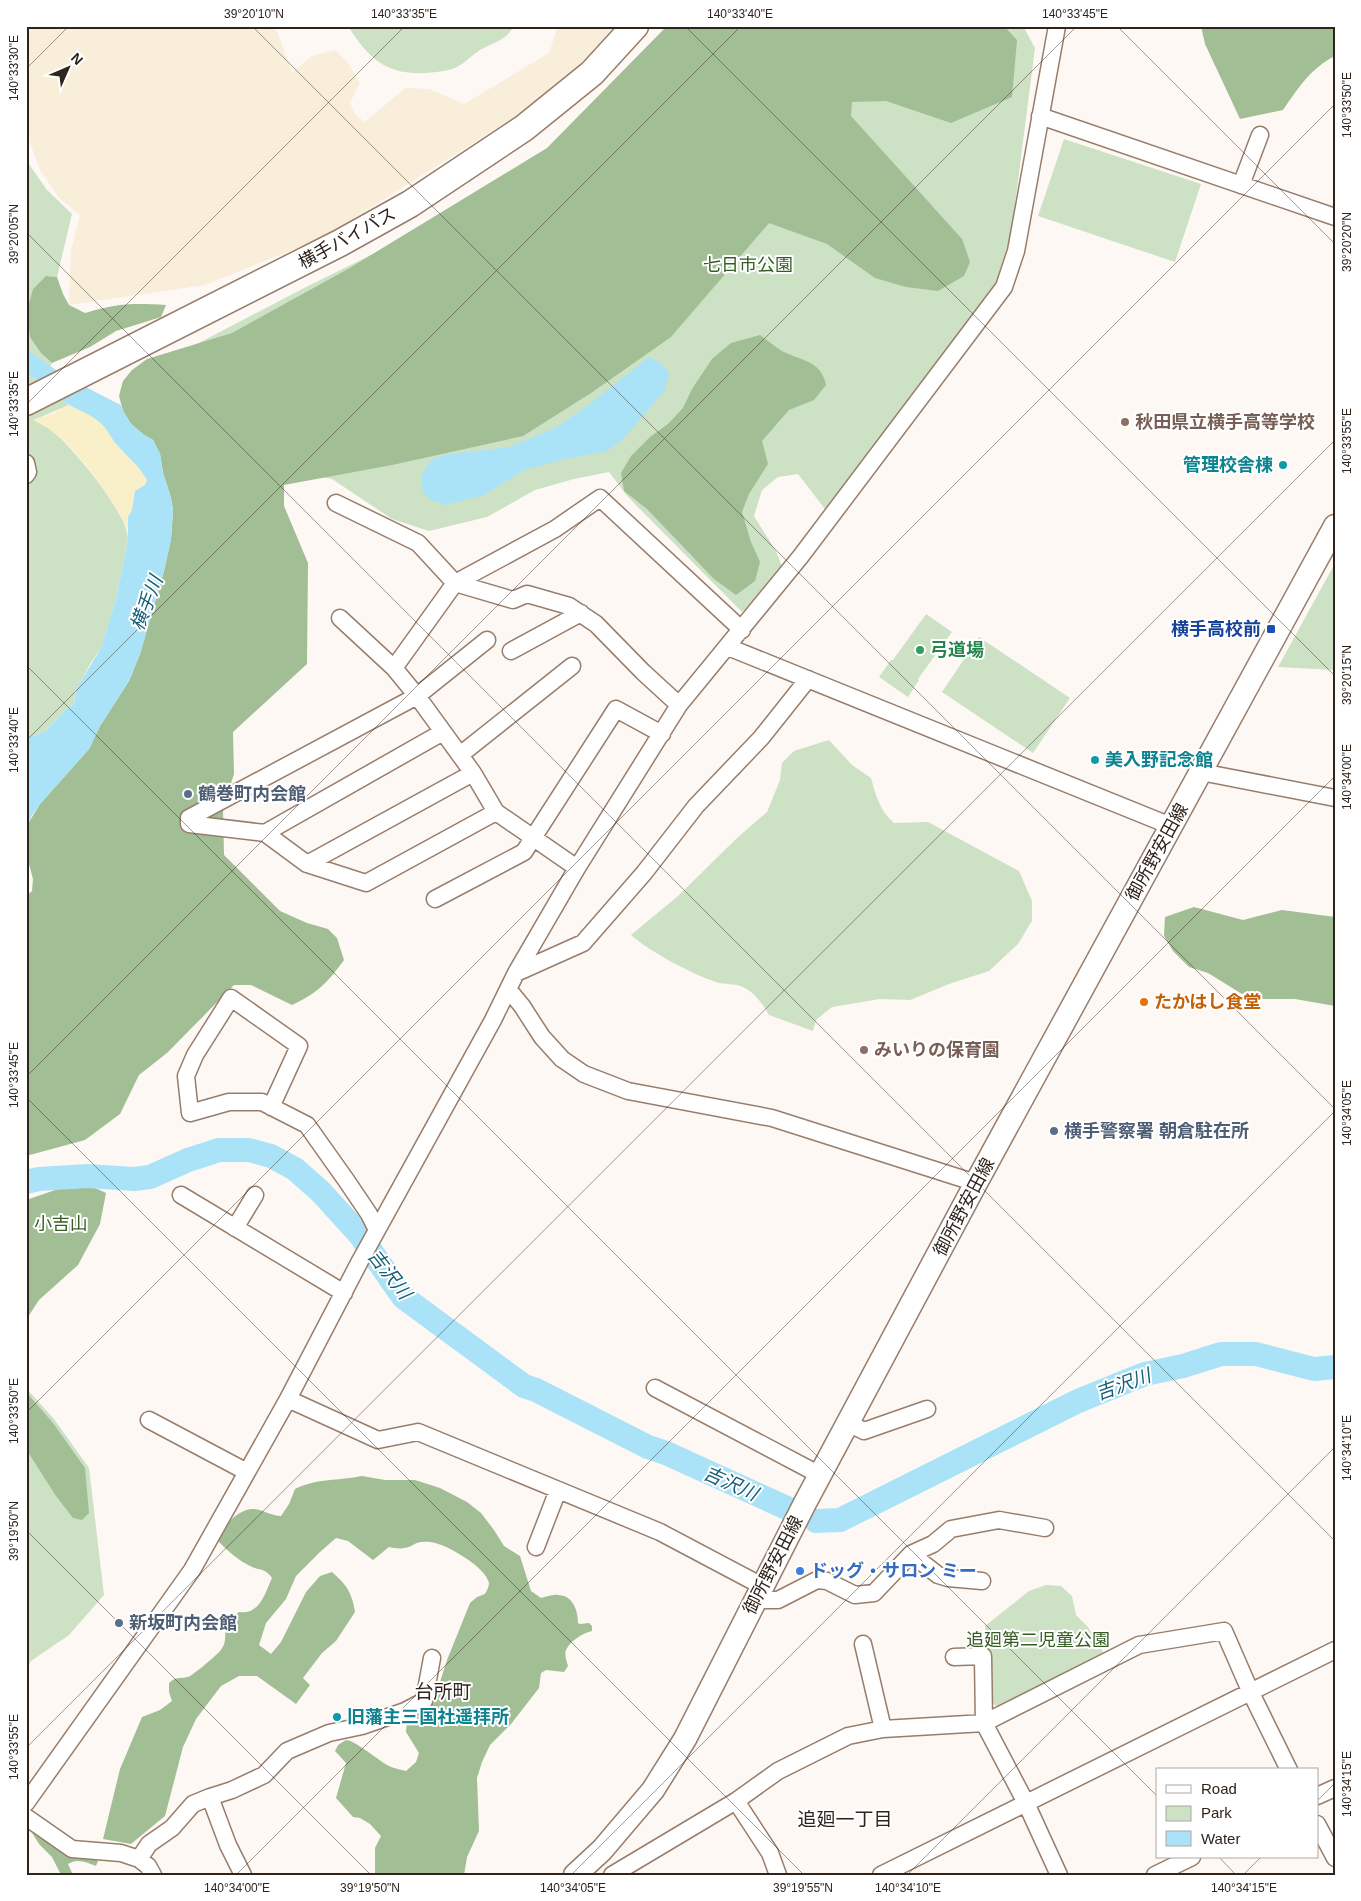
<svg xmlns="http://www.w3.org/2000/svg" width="1361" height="1901" font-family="Helvetica,'Noto Sans JP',sans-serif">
<rect width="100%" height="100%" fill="#fef8f4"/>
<!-- industrial -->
<path fill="#f9eed9" d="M26,26H275L292,72L312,56L335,50L348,63L360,83L350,103L355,114L365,122L405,88L429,89L464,104L549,53L558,26H622L569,83L324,237L205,285L69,305L71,251L80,215L60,199L40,170L29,140L26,136Z"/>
<!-- green -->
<path fill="#cde1c5" d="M348,26H514C506,41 494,42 480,50C471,56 462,66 452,69C443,72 434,72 425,73C386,75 368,58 348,26Z
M684,26H1023L1035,48L1011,235L995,285L978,314L828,513L798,474L778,477L762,490L754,516L776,551L782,567L752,603L742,612L628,497L609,472L574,479L535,490L487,517L429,531L392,519L332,479L208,455L149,369L304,288L458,212L557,150Z
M1064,139L1201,184L1175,262L1038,216Z
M26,160L47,190L72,214L57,277L46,276L41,353L52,363L50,368L26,348Z
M26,376C42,377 57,396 69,405L34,420C40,424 48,427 54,432C74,450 128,513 128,539L116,599L101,648L90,664L75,692L74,704L66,709L46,731L26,739Z
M1334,565L1335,670L1278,667Z
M926,614L952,632L918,679L919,680L908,697L879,677L891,660H893Z
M979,637L1070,698L1033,753L942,692Z
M829,740L852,765L871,778C876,796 880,811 894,823L928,822L1019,871L1032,901V921L1018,944L989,971L949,984L910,1000L880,999L832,1007L816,1020L813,1031L769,1015C763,1004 755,993 743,987C735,983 725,985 716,982C692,974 650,952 631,935L678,896L737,838L767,812L780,780L782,763L794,751Z
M26,1388L54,1419L89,1468L104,1595L69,1635L31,1661L26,1669Z
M1046,1585L1061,1586L1072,1596L1076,1615L1088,1627L1105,1655L1001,1708L991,1703L985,1626L1029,1591Z"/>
<!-- forest -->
<path fill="#a1be95" d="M667,26H1004L1017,40L1012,97L951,123L886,101L852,102L851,116L962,239L970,262L964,276L938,291L906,287L875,278L827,244L769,223L671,337L591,393L523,436L392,465L284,485V506L308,563L307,664L233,732L234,774L223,808L224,855L280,911L307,923L328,929L337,938L344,960C328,982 318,993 292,1005L251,985H234L167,1053L139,1075L120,1114L85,1140L26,1156V896L32,891L33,879L26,853V835L29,822L40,804L89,749L100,726L129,681L140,654L164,571L171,539L173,510L171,498L163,473L160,454L153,440L144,435L131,424L123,411L119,396L123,381L132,370L147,359L232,333L348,269L547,148Z
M1201,26H1335V56C1311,68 1298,88 1283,110L1240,119L1205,44Z
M46,276L57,277L63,294L69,305L85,313C117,303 133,303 166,305L161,317L116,331L90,347L52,363L41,353L30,337L27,311L33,289Z
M760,335C767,340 774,346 782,351C801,361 821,360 826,385L814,400L789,410L762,441L768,464L749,494L742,512L751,542L760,562L755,581L736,595L714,579L647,509L624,491L621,473L631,456L650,437L668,424L683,408L692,389L712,359L731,343Z
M1194,907L1243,920L1282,910L1335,917V1006L1295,999H1262L1242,994L1208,973L1189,967L1173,951L1164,936L1165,917Z
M89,1185L106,1193L100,1224L78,1265L39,1300L26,1320V1200L64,1187Z
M26,1392L53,1423L85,1468L89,1513L82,1520L73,1518L56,1496L26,1449Z
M362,1476L385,1480H415L440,1488L467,1502L481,1513L494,1530L504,1546L520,1556L531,1591L541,1598C546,1597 553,1594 558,1595C573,1595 578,1611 578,1623L580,1624L589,1623L592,1626V1631C583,1633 570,1641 566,1650C564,1655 567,1662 568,1666L564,1672L546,1670L541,1673L539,1688L511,1724L490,1745L482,1762L477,1778L479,1831L467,1857L464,1875H375V1848L381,1836L370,1824L360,1818L353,1817L336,1798L346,1763L335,1751L338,1745L346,1740C354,1740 377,1759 387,1765C392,1768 399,1769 406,1771L416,1762L419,1753L406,1732L407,1721L420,1714L433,1704L447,1660L470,1603L477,1597L485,1594C487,1590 489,1587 489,1583C486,1567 445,1543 430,1542C414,1540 414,1547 404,1548C400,1549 393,1548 389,1547L373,1560L348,1541L336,1538L320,1552L296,1576L286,1599L266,1623L259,1645L271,1654L281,1642L306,1592L320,1576L332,1572C347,1585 352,1593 355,1612L336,1641L322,1653L303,1678L310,1685L296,1704L257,1676H239L221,1686L196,1719L183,1747L165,1816L131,1844L103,1839L120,1769L142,1717L160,1710L172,1701L169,1692V1683C178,1675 181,1680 190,1676C193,1675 218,1654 220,1651C232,1638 216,1626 239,1612C260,1615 265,1593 272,1578C265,1568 262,1571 252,1567C239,1561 229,1552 219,1542C220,1527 239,1508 254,1509C264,1510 272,1516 281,1516L289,1504L295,1489C317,1478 339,1481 362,1476Z
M35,1830L98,1861L96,1866C86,1862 77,1858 68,1864L73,1875H61L52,1857L39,1844L31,1831Z"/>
<!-- sand -->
<path fill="#f9f0ca" d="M69,405C80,410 91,414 100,422C107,428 111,436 116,444C126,456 146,466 147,483L135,496L132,511L128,517V530C109,495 84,457 53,432C48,427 40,424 33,420L54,413Z"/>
<!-- water -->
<path fill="#aae3f8" d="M26,348C55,373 88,388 121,405L123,411L131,424L144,435L153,440L160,454L163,473L171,498L173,510L171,539L164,571L140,654L129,681L100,726L89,749L40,804L31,817L26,831V739L46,731L66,709L74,704L76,689L101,648L116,599L128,539V517L132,510L135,491L145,485L147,480C138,464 128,458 117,445C110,437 107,427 98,421C89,413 77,410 68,404C55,396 42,377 26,376Z
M649,357L663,365L669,374L665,390L622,440L607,451L564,459L524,470L484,495L445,505L429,499L422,490V475L430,461L443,455L510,447L555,428L586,407Z"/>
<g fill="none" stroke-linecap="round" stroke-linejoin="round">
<!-- river -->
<path stroke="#aae3f8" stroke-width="24" d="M26,1182L39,1179L88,1176L134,1179L150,1177L188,1160L219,1150H249L271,1156L295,1169L321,1192L360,1235L403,1297L524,1386L536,1390L648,1447L666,1453L800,1514
M816,1521L840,1520L1078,1401L1145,1374L1183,1366L1221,1354H1256L1314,1369L1335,1367"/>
<defs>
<path id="minor" d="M1040,116L1335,217
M1241,185L1260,135
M26,463L28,472L26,475
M336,503L418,543L455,583L513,600L527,594L569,606L596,624L643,672L679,705
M340,618L394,668L417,696L473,773L496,812L577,868
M487,640L417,696L189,818V824L265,833L307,864L366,883L496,812
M728,647L1171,826
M511,651L581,613
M394,668L455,583L555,529L600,498L742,630
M460,755L572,666
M1201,772L1335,798
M265,833L443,732
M307,864L473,773
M435,899L524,852L616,709L662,734
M516,973L583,943L644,873L696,806L761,738L808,679
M508,989L522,1006L542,1037L562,1059L584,1074L628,1091L772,1118L976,1183
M271,1107L299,1046L231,998L195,1055L186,1076L190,1113L229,1102H262L307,1125L346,1180L369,1214L377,1230
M181,1195L344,1293
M235,1228L255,1195
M655,1388L820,1475
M288,1399L378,1440L418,1432L660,1532L762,1586
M149,1420L247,1472
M848,1423L864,1431L927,1409
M536,1547L558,1490
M911,1554L938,1575L948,1578L982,1581
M755,1600H778L817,1580L827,1581L855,1595L874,1593L911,1554L933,1544L951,1529L999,1520L1045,1528
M863,1644L883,1729
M954,1657L983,1656L984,1723L1026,1803L1059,1875
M1317,1796L1335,1788
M210,1797L228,1845L243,1875
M736,1801L770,1853L778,1875
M26,1803L192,1570L288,1399L360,1261L493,1020L516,973L577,868L679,705L801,556L1004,287L1016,251L1057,26
M26,1817L72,1849L121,1853L139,1859L148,1866L153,1875
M1317,1824L1335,1858
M139,1859L149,1844L172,1828L193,1804L210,1797L232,1790L264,1775L287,1751L329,1733L362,1726L405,1711L424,1701L432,1658
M612,1875L736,1801L778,1771L848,1736L883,1729L984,1723L1139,1645L1224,1631L1251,1693L1289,1770
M881,1875L1335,1650
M1155,1875L1192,1857"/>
<path id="secondary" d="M575,1875L602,1850L653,1790L685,1739L805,1503L976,1183L1335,526"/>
<path id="trunk" d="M26,402L340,243L410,204L524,128L592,73L635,26"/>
</defs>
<!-- minor casing -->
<use href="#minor" stroke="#987d6b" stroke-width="19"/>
<!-- secondary casing -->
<use href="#secondary" stroke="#987d6b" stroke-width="25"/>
<!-- trunk casing -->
<use href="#trunk" stroke="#987d6b" stroke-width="29"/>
<!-- minor -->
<use href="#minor" stroke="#fff" stroke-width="16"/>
<!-- secondary -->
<use href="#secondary" stroke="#fff" stroke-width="22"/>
<!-- trunk -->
<use href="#trunk" stroke="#fff" stroke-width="26"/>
</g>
<!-- ticks -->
<path fill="none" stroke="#2f241c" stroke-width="1" stroke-opacity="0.45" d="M252,26L1335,1109M685,26L1335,676M1117,26L1335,244M26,69L69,26M26,232L1335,1541M26,405L405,26M26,665L1157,1796M26,741L741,26M26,1077L1077,26M26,1097L804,1875M26,1413L1335,104M26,1530L371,1875M26,1748L1335,440M1317,1801L1335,1783M1219,1857L1236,1875M236,1875L1335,776M571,1875L1335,1111M907,1875L1335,1447M1243,1875L1261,1857"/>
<!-- markers -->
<g fill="#8d6e63" stroke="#fff" stroke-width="2">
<circle cx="1125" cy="422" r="5"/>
<circle cx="864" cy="1050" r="5"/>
</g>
<g fill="#0f9aa8" stroke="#fff" stroke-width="2">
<circle cx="1283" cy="465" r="5"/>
<circle cx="1095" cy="760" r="5"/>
<circle cx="337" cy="1717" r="5"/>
</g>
<rect fill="#1a4fb4" stroke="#fff" stroke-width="2" x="1266" y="624" width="10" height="10" rx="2.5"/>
<circle fill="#2e9e5b" stroke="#fff" stroke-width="2" cx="920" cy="650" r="5"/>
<g fill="#5c6f8a" stroke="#fff" stroke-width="2">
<circle cx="188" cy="794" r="5"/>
<circle cx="1054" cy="1131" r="5"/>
<circle cx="119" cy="1623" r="5"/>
</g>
<circle fill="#e8710a" stroke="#fff" stroke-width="2" cx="1144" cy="1002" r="5"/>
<circle fill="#3f7fe0" stroke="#fff" stroke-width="2" cx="800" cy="1571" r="5"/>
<g text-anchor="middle" stroke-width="4" stroke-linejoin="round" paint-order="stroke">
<!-- street labels -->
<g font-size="18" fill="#2f241c" stroke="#fff">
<text transform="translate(347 238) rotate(-29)" y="6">横手バイパス</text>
<text transform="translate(1157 852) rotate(-61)" y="6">御所野安田線</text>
<text transform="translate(964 1207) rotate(-62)" y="6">御所野安田線</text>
<text transform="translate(773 1565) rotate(-63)" y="6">御所野安田線</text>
</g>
<!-- park labels -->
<g font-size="18" fill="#375c24" stroke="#fff">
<text x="748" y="271">七日市公園</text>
<text x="61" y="1230">小吉山</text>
<text x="1038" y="1646">追廻第二児童公園</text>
</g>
<!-- education labels -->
<g font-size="18" font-weight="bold" fill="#785e54" stroke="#fff" text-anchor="start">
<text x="1135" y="428">秋田県立横手高等学校</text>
<text x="874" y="1056">みいりの保育園</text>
</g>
<!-- culture labels -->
<g font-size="18" font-weight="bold" fill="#0d838f" stroke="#fff" text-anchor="start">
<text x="1273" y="471" text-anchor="end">管理校舎棟</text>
<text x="1105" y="766">美入野記念館</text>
<text x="347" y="1723">旧藩主三国社遥拝所</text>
</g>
<!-- transit labels -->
<g font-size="18" font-weight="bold" fill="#164399" stroke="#fff" text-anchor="end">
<text x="1261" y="635">横手高校前</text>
</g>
<!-- leisure labels -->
<g font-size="18" font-weight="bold" fill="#27864d" stroke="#fff" text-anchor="start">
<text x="930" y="656">弓道場</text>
</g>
<!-- service labels -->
<g font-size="18" font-weight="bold" fill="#4e5e75" stroke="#fff" text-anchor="start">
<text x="198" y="800">鶴巻町内会館</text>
<text x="1064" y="1137">横手警察署 朝倉駐在所</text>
<text x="129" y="1629">新坂町内会館</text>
</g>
<!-- food labels -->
<g font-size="18" font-weight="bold" fill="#c56008" stroke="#fff" text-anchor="start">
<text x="1154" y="1008">たかはし食堂</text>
</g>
<!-- shop labels -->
<g font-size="18" font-weight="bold" fill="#366cbe" stroke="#fff" text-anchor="start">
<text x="810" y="1577">ドッグ・サロン ミー</text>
</g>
<!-- water labels -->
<g font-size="19" font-style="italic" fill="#155e74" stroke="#fff">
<text transform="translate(146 603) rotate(-69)" y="7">横手川</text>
<text transform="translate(390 1274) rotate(52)" y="7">吉沢川</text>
<text transform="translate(1123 1384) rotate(-20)" y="7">吉沢川</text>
<text transform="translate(731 1483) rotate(24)" y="7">吉沢川</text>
</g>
<!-- neighbourhood labels -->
<g font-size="19" fill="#2f241c" stroke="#fff">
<text x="443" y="1698">台所町</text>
<text x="845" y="1826">追廻一丁目</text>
</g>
</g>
<!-- border -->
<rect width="1361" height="1901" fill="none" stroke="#ffffff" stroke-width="55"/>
<!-- legend -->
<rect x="1156" y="1768" width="162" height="90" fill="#ffffff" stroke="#aca7a4"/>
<rect x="1166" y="1785" width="25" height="8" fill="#ffffff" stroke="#aca7a4"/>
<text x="1201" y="1794" font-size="15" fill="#2f241c">Road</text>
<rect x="1166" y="1806" width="25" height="15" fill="#cde1c5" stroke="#aca7a4"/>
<text x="1201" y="1818" font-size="15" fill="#2f241c">Park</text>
<rect x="1166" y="1831" width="25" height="15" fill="#aae3f8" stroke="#aca7a4"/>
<text x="1201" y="1844" font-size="15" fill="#2f241c">Water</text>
<!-- north arrow -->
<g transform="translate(68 68) rotate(45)" stroke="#ffffff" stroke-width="4" paint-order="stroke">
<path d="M0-4L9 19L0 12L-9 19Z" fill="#2f241c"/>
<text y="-8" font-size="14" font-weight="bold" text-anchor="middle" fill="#2f241c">N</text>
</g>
<rect x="28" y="28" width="1306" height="1846" fill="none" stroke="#2f241c" stroke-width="2"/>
<g font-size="12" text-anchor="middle" fill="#2f241c">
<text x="254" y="18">39°20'10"N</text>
<text x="404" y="18">140°33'35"E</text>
<text x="740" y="18">140°33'40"E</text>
<text x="1075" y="18">140°33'45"E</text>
<text transform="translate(14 68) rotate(-90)" y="4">140°33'30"E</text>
<text transform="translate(1347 105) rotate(-90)" y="4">140°33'50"E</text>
<text transform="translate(14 234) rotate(-90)" y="4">39°20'05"N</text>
<text transform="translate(1347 242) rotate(-90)" y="4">39°20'20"N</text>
<text transform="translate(14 404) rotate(-90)" y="4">140°33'35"E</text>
<text transform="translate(1347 441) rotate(-90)" y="4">140°33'55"E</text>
<text transform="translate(1347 675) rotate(-90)" y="4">39°20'15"N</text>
<text transform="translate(14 740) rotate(-90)" y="4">140°33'40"E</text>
<text transform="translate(1347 777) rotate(-90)" y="4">140°34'00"E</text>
<text transform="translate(14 1075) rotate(-90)" y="4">140°33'45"E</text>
<text transform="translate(1347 1113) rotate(-90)" y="4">140°34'05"E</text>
<text transform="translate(14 1411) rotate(-90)" y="4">140°33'50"E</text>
<text transform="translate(1347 1448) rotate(-90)" y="4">140°34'10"E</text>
<text transform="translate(14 1531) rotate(-90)" y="4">39°19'50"N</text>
<text transform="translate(14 1747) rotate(-90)" y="4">140°33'55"E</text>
<text transform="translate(1347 1784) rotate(-90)" y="4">140°34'15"E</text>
<text x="237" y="1892">140°34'00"E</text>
<text x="370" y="1892">39°19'50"N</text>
<text x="573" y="1892">140°34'05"E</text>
<text x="803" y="1892">39°19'55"N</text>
<text x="908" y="1892">140°34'10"E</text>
<text x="1244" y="1892">140°34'15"E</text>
</g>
</svg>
